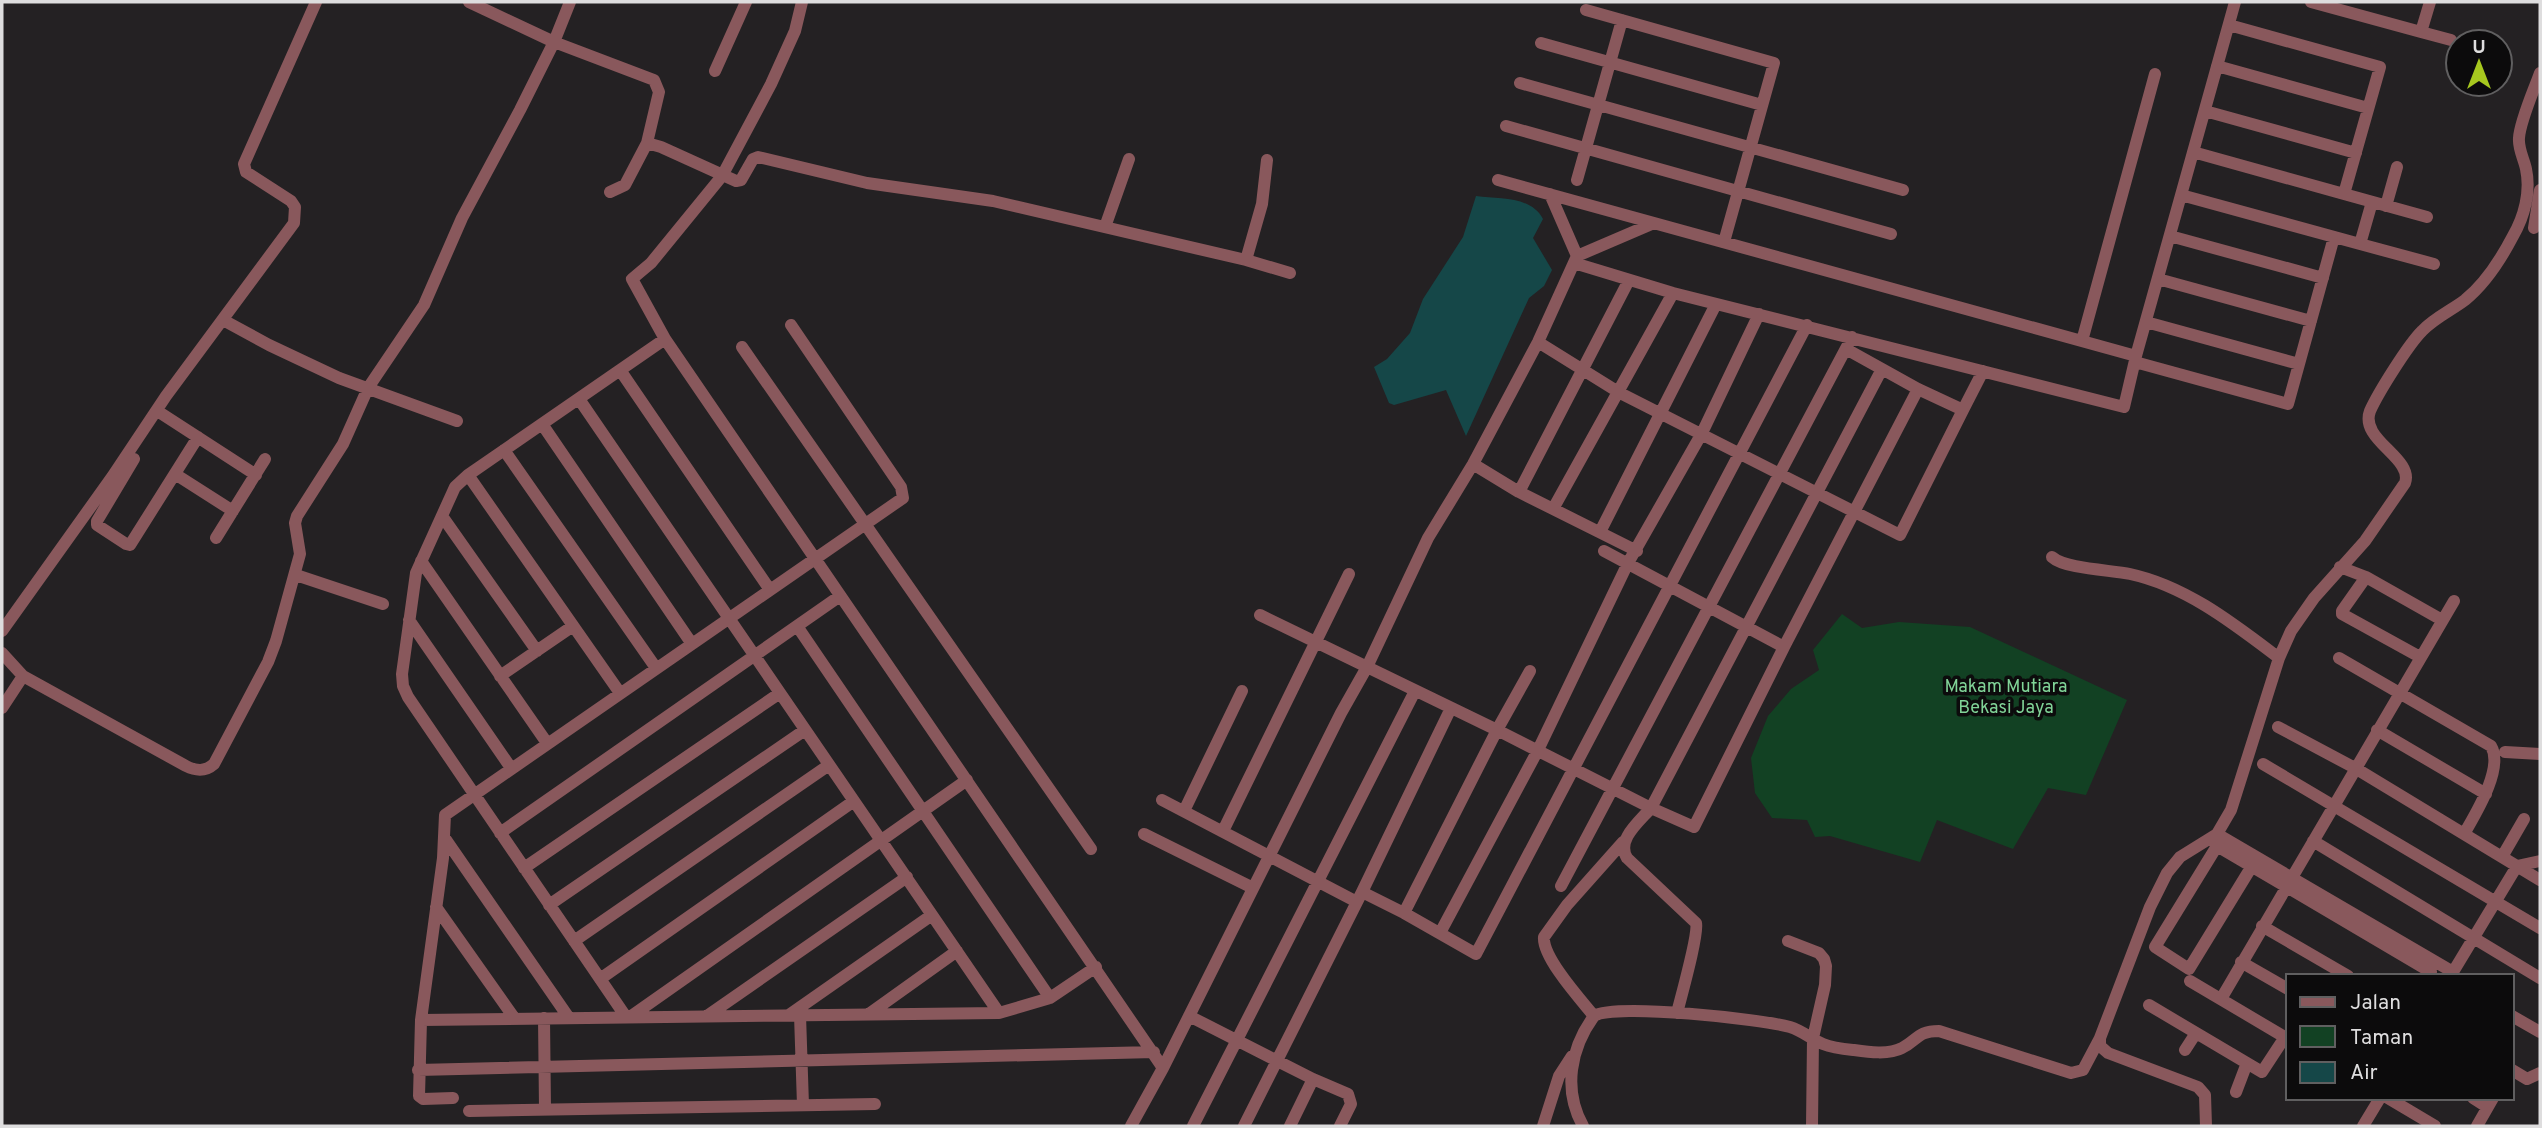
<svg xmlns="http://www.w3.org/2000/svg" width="2542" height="1128" font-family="Overpass,sans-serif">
<rect width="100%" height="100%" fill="#242123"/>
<!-- green -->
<path fill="#124123" d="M1842,614L1862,628L1899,622L1970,627L2127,700L2086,795L2048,788L2013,849L1937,820L1920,862L1830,836L1815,837L1807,820L1772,818L1755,793L1751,758L1768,716L1791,689L1819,670L1813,650Z"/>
<!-- water -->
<path fill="#154748" d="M1476,196C1500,199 1531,196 1543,219L1533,238L1552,270L1544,286L1529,298L1466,436L1446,390L1394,405L1389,403L1374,367L1387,359L1410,333L1423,299L1463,237Z"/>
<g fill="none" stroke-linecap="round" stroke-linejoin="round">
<!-- minor -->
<path stroke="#89585c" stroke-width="12" d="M469,2L554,42L654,80L659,92L647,143L661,147L736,181L741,180L753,159L758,157L867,183L993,201L1246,260L1290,273
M802,2L795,31L771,84L722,176L651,263L632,279L665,339L1163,1068
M2311,2L2421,32L2430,2
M1586,10L1774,63L1724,242
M2421,32L2451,40
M1541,43L1762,105
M2217,66L2368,108
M715,71L746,2
M1520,83L1903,190
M2205,111L2356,153
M1506,126L1891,234
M2193,152L2344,194L2380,67L2229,25
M1498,180L2136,356L2235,2
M1577,180L1622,20
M610,192L625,185L647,143
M1550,194L1577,256L1654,223
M2344,194L2427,217
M2181,195L2360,244L2372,202
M2386,206L2397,167
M1105,227L1129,159
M2534,228L2540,190
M2170,236L2323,278
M2360,244L2434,264
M1246,260L1262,204L1267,160
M1574,263L1673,293L2124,407L2136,356
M2158,279L2311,321
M223,320L269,345L339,378L457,421
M2146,322L2299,364
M2082,341L2155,74
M1538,342L1620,393L1900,535L1963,410L1918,389L1846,349
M742,347L1091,849
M2135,362L2288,404L2334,237
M620,370L770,590
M579,399L999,1013
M1963,410L1983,371
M162,414L256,475
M542,424L692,644
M504,450L656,668
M134,459L97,521V525L126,544L130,545L198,437
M1473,464L1519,492L1637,551
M175,474L233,511
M468,475L620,693
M1519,492L1629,280
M1553,509L1673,293
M442,516L537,651
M1600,532L1716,304
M216,538L265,459
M2052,557C2065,569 2111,570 2130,574C2186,586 2234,624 2279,658
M421,561L547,743
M2340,567L2366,577L2442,620
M296,575L383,604
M2366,577L2342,611V614L2420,657
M1260,615L1497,730L1404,913
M409,620L511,768
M797,626L1050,998
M2,631L112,477L166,396L294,223L295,207L291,201L246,172L244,164L316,2
M1784,647L1918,389
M2,653L23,676L186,766C196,771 205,772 214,764L268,662L276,641L300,554L295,523L297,516L343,444L368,388L424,305L462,218L520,110L554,42L570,2
M2339,658L2491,746C2504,768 2476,813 2464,834
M1530,671L1497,730L1651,808L1694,827L1784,647L1604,551
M500,676L573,626
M2,708L23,676
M2278,727L2355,768L2540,880
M2377,730L2486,794
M2505,752L2540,754
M2263,764L2540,928
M1162,800L1357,902
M1184,811L1242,691
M1223,831L1349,574
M500,833L840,596
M1144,834L1253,888
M2217,834L2453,972L2517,866L2540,861
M444,837L569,1018
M2313,841L2540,978
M2502,857L2524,819
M2252,866L2189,969L2155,947L2217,846L2431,972
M524,868L780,693
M1561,886L1852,337
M1362,892L1404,913L1476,954L1807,325
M549,905L805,730
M436,907L515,1019
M2262,926L2348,976
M1440,933L1538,750L1628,563L1702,433L1759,314
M574,941L829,765
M1788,941L1819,953L1824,959L1826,966L1825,985L1813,1038L1812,1126
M2241,962L2288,989
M600,979L854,801
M2190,981L2288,1039
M2221,999L2454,601
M2149,1005L2262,1072L2285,1037
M1677,1013C1681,997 1699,933 1696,923L1627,858C1616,840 1639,822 1651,808L1882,369
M869,1014L957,951
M789,1015L932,915
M800,1015L803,1105
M707,1016L907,877
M1189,1016L1313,1079L1348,1094L1351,1104L1340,1126
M1594,1016C1581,1000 1542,957 1544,937L1567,905L1623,842
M2512,1016L2540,1032
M626,1017L408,697L403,686L402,674L416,573L455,487L468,475L665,339
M630,1017L967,780
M544,1018L545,1109
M421,1020L999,1013L1050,998L1096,967
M2185,1050L2196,1033
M418,1070L1154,1052
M2512,1070L2527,1079L2540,1073
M2236,1092L2247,1063
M453,1098L423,1099L419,1096L421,1020L443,858L445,815L903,498L901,487L791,325
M2388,1098L2435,1126
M2473,1098L2487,1107
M469,1111L875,1104
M1131,1126L1163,1068L1341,713L1367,667L1428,538L1473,464L1538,342L1577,256
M1193,1126L1415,691
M1244,1126L1362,892L1451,708
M1290,1126L1313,1079
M1543,1126L1559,1076L1572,1056
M1583,1126C1563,1090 1570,1049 1594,1016C1615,1003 1761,1019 1790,1027C1803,1031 1811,1039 1823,1044C1833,1048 1844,1049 1854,1050C1868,1052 1889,1055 1902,1048C1918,1040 1917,1031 1939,1031L2071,1073L2083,1070L2100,1038
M2206,1126L2205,1095L2198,1087L2108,1053L2100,1046V1038L2150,907L2167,873L2180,857L2217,834L2231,810L2279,658L2291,631L2314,598L2365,541L2405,483C2414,458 2359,440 2370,411C2378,393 2408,345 2422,331C2434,318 2452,310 2465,300C2486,283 2501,259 2513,236C2524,217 2531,192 2526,169C2524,159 2518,149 2519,138C2520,121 2534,90 2540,73
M2363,1126L2380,1098
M2477,1126L2493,1098"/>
</g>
<g text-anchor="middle" stroke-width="7" stroke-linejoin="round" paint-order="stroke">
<!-- park labels -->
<g font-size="18" fill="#81d498" stroke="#0c0b0c">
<text x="2006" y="692">Makam Mutiara<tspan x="2006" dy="21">Bekasi Jaya</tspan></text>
</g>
</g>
<!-- border -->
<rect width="2542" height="1128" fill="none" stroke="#deddde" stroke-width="7"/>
<!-- legend -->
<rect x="2286" y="974" width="228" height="126" fill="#0c0b0c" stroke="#605f60" stroke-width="2"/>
<rect x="2300" y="997" width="35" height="10" fill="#89585c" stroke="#605f60" stroke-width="2"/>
<text x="2350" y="1009" font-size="21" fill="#deddde">Jalan</text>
<rect x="2300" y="1026" width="35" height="21" fill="#124123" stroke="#605f60" stroke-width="2"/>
<text x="2350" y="1044" font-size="21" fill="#deddde">Taman</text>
<rect x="2300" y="1062" width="35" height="21" fill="#154748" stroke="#605f60" stroke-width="2"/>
<text x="2350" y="1079" font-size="21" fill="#deddde">Air</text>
<!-- north arrow -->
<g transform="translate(2479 63)"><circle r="33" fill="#0c0b0c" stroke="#605f60" stroke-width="2"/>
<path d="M0-5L12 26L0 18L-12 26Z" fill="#a7c81f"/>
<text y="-10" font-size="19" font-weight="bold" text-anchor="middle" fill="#deddde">U</text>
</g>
</svg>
